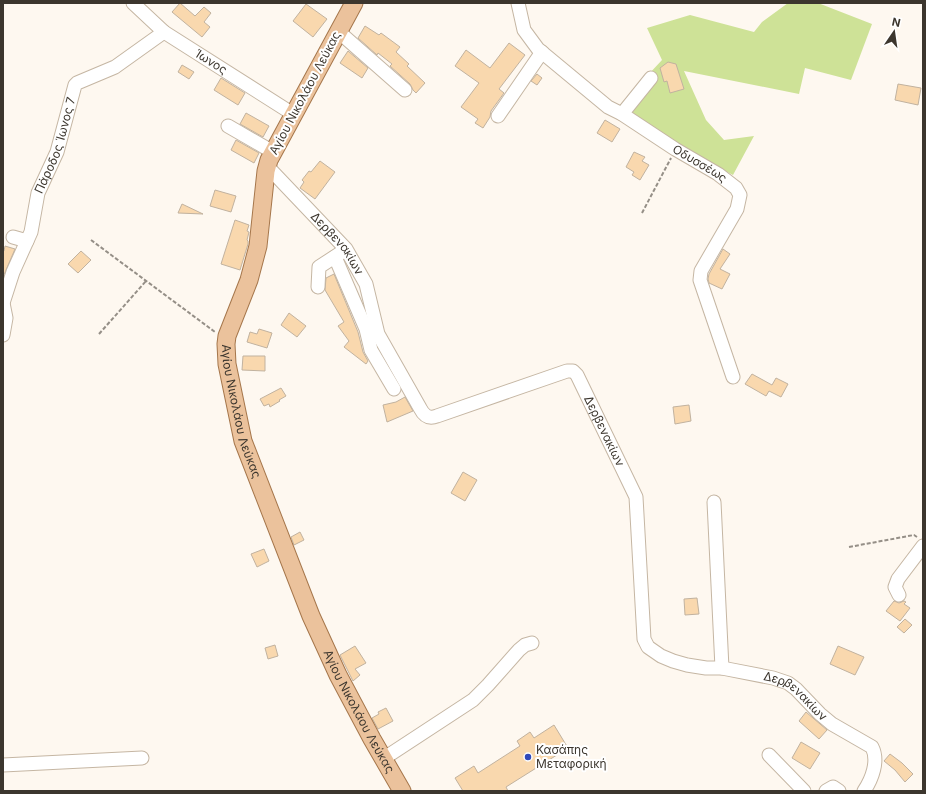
<svg xmlns="http://www.w3.org/2000/svg" width="926" height="794" font-family="Inter,sans-serif">
<rect width="100%" height="100%" fill="#fef8f0"/>
<!-- green -->
<path fill="#cee297" d="M788,3H818L872,24L851,80L805,68L799,94L684,71L706,120L724,140L754,136L733,175L670,143L618,107L662,60L647,28L690,15L754,32L762,22Z"/>
<!-- building -->
<path fill="#f9d8ae" stroke="#c1b29f" d="M180,3L195,16L204,7L211,13L204,22L210,27L202,37L172,12Z
M306,4L327,19L313,37L293,21Z
M365,26L379,35L381,33L400,47L396,52L409,64L407,66L425,83L416,93L413,90L410,84L390,66L392,64L378,53L377,55L358,38Z
M509,43L525,55L499,89L504,93L491,111L490,117L483,128L475,123L478,119L461,107L479,83L455,66L466,50L490,68Z
M348,51L368,68L362,78L340,63Z
M668,62L676,64L684,89L670,93L667,81L664,82L660,68Z
M182,65L194,72L189,79L178,72Z
M537,74L542,78L537,85L531,81Z
M221,78L245,93L238,105L214,90Z
M898,84L921,88L918,105L895,100Z
M246,113L269,126L263,137L240,124Z
M605,120L620,129L612,142L597,133Z
M236,140L259,153L254,163L231,150Z
M634,152L645,157L642,161L649,165L640,180L632,175L634,172L626,167Z
M320,161L335,172L315,199L300,188L304,182L302,180L309,171L311,172Z
M215,190L236,196L231,212L210,206Z
M182,204L203,214L178,213Z
M235,220L249,225L247,231L249,232L247,240L248,241V244L240,270L221,264Z
M5,246L15,249L3,277V250L4,251Z
M723,249L730,254L720,269L730,274L722,289L709,283L708,279L709,274Z
M81,251L91,260L78,273L68,264Z
M334,274L358,332L363,352L368,361L366,364L344,347L349,341L338,326L344,322L325,290L326,278Z
M289,313L306,326L297,337L281,325Z
M259,329L272,333L267,348L247,342L250,332L257,334Z
M243,356H265V371L242,370Z
M752,374L772,385L776,378L788,384L781,397L769,391L766,396L745,384Z
M281,388L286,396L279,400L280,401L270,407L269,404L264,406L260,399Z
M405,397L413,411L387,422L383,405L396,402Z
M689,405L691,421L675,424L673,407Z
M463,472L477,480L465,501L451,493Z
M300,532L304,540L294,545L291,537Z
M264,549L269,561L257,567L251,554Z
M697,598L699,614L685,615L684,599Z
M894,601L899,603L904,601L906,602L904,604L910,608L900,621L886,611Z
M905,619L912,625L904,633L897,627Z
M275,645L278,656L268,659L265,648Z
M355,646L366,663L355,669L360,675L353,681L340,655Z
M838,646L864,657L855,675L830,664Z
M386,708L393,721L378,729L372,718L379,714L378,712Z
M806,712L827,730L819,739L799,721Z
M554,725L568,748L506,787L508,791H463L455,778L474,766L478,773L520,746L517,741L530,732L534,738Z
M801,742L820,753L810,769L792,758Z
M890,754L902,763L913,774L905,782L895,770L884,761Z"/>
<g fill="none" stroke-linecap="round" stroke-linejoin="round">
<defs>
<g id="minor">
<path id="s1" d="M133,3L164,32L293,114"/>
<path id="s2" d="M518,3L524,30L538,49L608,107L622,114L675,149L718,174L736,188L740,195L737,209L701,271L700,280L733,377"/>
<path d="M339,32L405,90"/>
<path d="M622,114L651,78"/>
<path d="M498,116L542,52"/>
<path d="M228,126L273,152"/>
<path id="s3" d="M267,166L346,249L366,284L378,334L420,408C424,416 429,419 437,416L567,371H573L577,375L636,497L644,639L648,647L661,656L673,661L687,665L706,668H722L773,678L788,683L796,689L820,714L832,724L872,747C879,761 872,779 864,791"/>
<path d="M13,237L27,241"/>
<path d="M335,257L366,329L371,350L394,389"/>
<path d="M318,287L319,267L342,252"/>
<path id="s4" d="M3,303L13,272L31,232L38,193L57,152L75,85L77,83L115,67L164,32"/>
<path d="M3,335L6,318L3,303"/>
<path d="M714,502L722,668"/>
<path d="M899,595L895,587L898,579L923,546"/>
<path d="M769,755L804,791"/>
<path d="M383,759L473,700L488,685L519,650L525,645L532,643"/>
<path d="M3,765L142,758"/>
<path d="M826,791L833,787L839,791"/>
</g>
<g id="major">
<path id="s5" d="M354,3L269,160L266,171L258,246L249,280L227,336L226,344L227,364L243,441L311,616L338,675L372,739L402,791"/>
</g>
</defs>
<!-- minor casing -->
<use href="#minor" stroke="#c5b6a3" stroke-width="15"/>
<!-- major casing -->
<use href="#major" stroke="#a5764b" stroke-width="19"/>
<!-- path -->
<path stroke="#958f87" stroke-width="2" stroke-dasharray="4 2" stroke-linecap="butt" d="M642,213L671,158
M91,240L215,332
M99,334L146,281
M849,547L914,535L917,537"/>
<!-- minor -->
<use href="#minor" stroke="#fff" stroke-width="13"/>
<!-- major -->
<use href="#major" stroke="#ebc29c" stroke-width="17"/>
</g>
<!-- markers -->
<circle fill="#3149ba" stroke="#fff" stroke-width="1.5" cx="528" cy="757" r="4"/>
<g text-anchor="middle" stroke-width="4" stroke-linejoin="round" paint-order="stroke">
<!-- street labels -->
<g font-size="12" fill="#3c362e" stroke="#fff">
<text dy="4" stroke="none"><textPath href="#s1" startOffset="98">Ίωνος</textPath></text>
<text transform="translate(305 93) rotate(-62)" y="4">Αγίου Νικολάου Λεύκας</text>
<text dy="4" stroke="none"><textPath href="#s4" startOffset="167">Πάροδος Ίωνος 7</textPath></text>
<text dy="4" stroke="none"><textPath href="#s2" startOffset="250">Οδυσσέως</textPath></text>
<text dy="4" stroke="none"><textPath href="#s3" startOffset="105">Δερβενακίων</textPath></text>
<text dy="4" stroke="none"><textPath href="#s5" startOffset="438">Αγίου Νικολάου Λεύκας</textPath></text>
<text dy="4" stroke="none"><textPath href="#s3" startOffset="524">Δερβενακίων</textPath></text>
<text dy="4" stroke="none"><textPath href="#s3" startOffset="908">Δερβενακίων</textPath></text>
<text dy="4" stroke="none"><textPath href="#s5" startOffset="762">Αγίου Νικολάου Λεύκας</textPath></text>
</g>
<!-- poi labels -->
<g font-size="12" fill="#3c362e" stroke="#fff" text-anchor="start">
<text x="536" y="754">Κασάπης<tspan x="536" dy="14">Μεταφορική</tspan></text>
</g>
</g>
<!-- border -->
<rect width="926" height="794" fill="none" stroke="#3c362e" stroke-width="8"/>
<!-- north arrow -->
<g transform="translate(894 32) rotate(13)" stroke="#ffffff" stroke-width="3" paint-order="stroke">
<path d="M0-3L7 15L0 10L-7 15Z" fill="#3c362e"/>
<text y="-6" font-size="11" font-weight="bold" text-anchor="middle" fill="#3c362e">N</text>
</g>
</svg>
